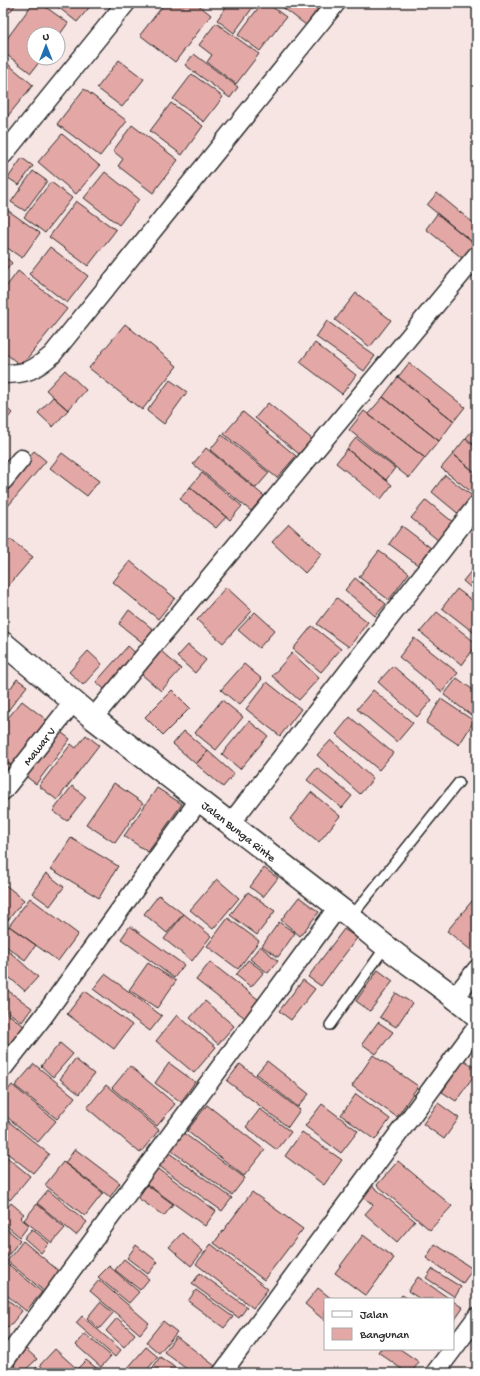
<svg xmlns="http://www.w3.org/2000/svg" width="480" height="1376" font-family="'Gochi Hand',sans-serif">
<rect width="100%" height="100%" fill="#f7e5e4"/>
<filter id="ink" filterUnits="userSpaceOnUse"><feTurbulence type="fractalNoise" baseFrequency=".025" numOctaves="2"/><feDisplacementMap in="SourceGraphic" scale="8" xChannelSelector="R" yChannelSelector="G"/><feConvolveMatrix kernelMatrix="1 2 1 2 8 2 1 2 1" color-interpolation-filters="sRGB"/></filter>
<g filter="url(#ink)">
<!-- building -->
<path fill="#e3a8a5" stroke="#2b2b2b" d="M3,3H17L4,19L3,18Z
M33,3H40L68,23L58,37V34H34V58H42L31,73L3,52V44Z
M53,3H93L77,22Z
M165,3H196L211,15L175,62L140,35Z
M229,3H256L234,33L217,20Z
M262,3H267L286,17L260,51L238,35Z
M277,3H314L319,7L306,25Z
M314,3H322L319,7Z
M216,23L259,54L236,84L207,62L212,55L199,45Z
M194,54L238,87L230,98L185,65Z
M3,60L33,85L3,122Z
M119,60L144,79L122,107L97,88Z
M192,74L223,97L204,122L173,99Z
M84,89L127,121L100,156L57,124Z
M171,103L203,126L182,155L150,131Z
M132,125L178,160L153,193L118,166L123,159L113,151Z
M62,134L100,166L76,194L38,162Z
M22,158L33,166L19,185L8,178Z
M33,171L47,181L25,211L11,202Z
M105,172L139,199L119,225L84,198Z
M51,182L72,198L45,233L24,217Z
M437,193L477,226V246L427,205Z
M76,201L116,230L88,266L49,237Z
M3,207L40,233L22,258L3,245Z
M437,214L477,246L467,262L426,229Z
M50,247L88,276L67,303L29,274Z
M3,255L12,263L3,274Z
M18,271L67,309L21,366L3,351V291Z
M356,293L391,320L370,347L335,320Z
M327,321L375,356L364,371L316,337Z
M125,324L177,366L142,410L89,368Z
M315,343L356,375L342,394L300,362Z
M409,363L465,407L454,421L398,377Z
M65,370L86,390L68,410L46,390Z
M398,377L454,421L439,441L383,397Z
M170,380L187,392L164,424L147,411Z
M53,397L68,410L53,427L38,413Z
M383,397L439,441L425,458L368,414Z
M268,403L312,439L299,454L255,418Z
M3,405L12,413L3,424Z
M364,411L425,458L409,478L349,430Z
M243,412L296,456L277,478L224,434Z
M477,425V447L466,438Z
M222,435L269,473L256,488L210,450Z
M356,438L395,468L386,480L347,449Z
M465,439L477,448V474L453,454Z
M206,448L264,496L251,511L193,464Z
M347,449L392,485L381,499L336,463Z
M34,451L46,461L3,512V488Z
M62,453L99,481L87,496L50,468Z
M453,454L477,474V488L473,493L441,468Z
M202,473L242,506L230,520L190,487Z
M445,475L475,498L461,516L432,492Z
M190,487L226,517L216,528L180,499Z
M426,500L454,523L439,541L411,518Z
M289,524L322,554L305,573L272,542Z
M402,526L431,548L418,565L389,544Z
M10,539L33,557L3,592V548Z
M379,551L409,573L389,600L359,577Z
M130,561L175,598L158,619L113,582Z
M477,564V593L463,581Z
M355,578L386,604L375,616L345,590Z
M226,587L252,611L223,643L197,620Z
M457,589L477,604V635L442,608Z
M337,598L368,622L349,647L317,624Z
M129,610L154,630L143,643L119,624Z
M255,612L275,630L259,648L238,630Z
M437,612L477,644L462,665L420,632Z
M312,626L341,649L321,672L293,649Z
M414,638L458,673L442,692L399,657Z
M188,645L206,660L195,673L177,657Z
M128,646L141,658L109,693L96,682Z
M160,650L181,669L161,691L140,673Z
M88,651L102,664L83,685L69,672Z
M292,653L319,678L299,700L272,676Z
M244,664L262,679L239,705L221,690Z
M393,666L432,700L417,717L378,682Z
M457,678L477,693V715L475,718L444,695Z
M17,679L27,686L3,717V683L10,689Z
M267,682L301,709L280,736L246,709Z
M172,690L190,708L163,735L145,717Z
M373,690L413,723L397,742L357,709Z
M441,699L474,721L459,745L426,723Z
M222,700L243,717L216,750L195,733Z
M22,701L48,721L12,766L3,759V724Z
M350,717L393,753L379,770L336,734Z
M249,721L268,736L240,769L222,754Z
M58,730L70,739L36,784L24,775Z
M184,731L208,751L196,764L173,744Z
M86,735L99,745L57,800L39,786L71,744L76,748Z
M331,740L373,779L360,794L317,755Z
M208,751L234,774L223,787L196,764Z
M3,759L12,766L3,778Z
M317,768L352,796L342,808L307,780Z
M114,783L143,803L115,843L86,824Z
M72,786L86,797L67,821L53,811Z
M157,788L182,804L148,852L124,836Z
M311,792L340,816L319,842L290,819Z
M71,838L118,866L99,898L51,869Z
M264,868L278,878L263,897L250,887Z
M46,873L64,887L50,906L32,893Z
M217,879L239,898L213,929L190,910Z
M3,883L24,900L8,920L3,915Z
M248,892L275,911L257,935L230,915Z
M159,895L183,914L167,933L144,914Z
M477,895V955L447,931Z
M299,897L319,912L300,936L281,920Z
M30,898L78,934L58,961L9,926Z
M184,914L211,936L192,961L164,939Z
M228,918L259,941L238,969L207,946Z
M279,922L295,933L278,957L262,946Z
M9,926L36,945L25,960L3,944V934Z
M130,926L184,965L174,978L121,939Z
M344,929L357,938L321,986L308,977Z
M3,946L38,977L25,991L3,972Z
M260,946L278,961L268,973L250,959Z
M248,960L264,972L251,987L236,975Z
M210,962L259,1000L245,1018L196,980Z
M148,963L176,981L157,1008L129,990Z
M378,970L393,981L370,1011L356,1001Z
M105,974L162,1016L150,1031L93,989Z
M303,980L315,989L291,1020L279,1011Z
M3,987L32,1008L22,1022L3,1008Z
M85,991L132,1025L114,1049L67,1014Z
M396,993L412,1003L396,1027L380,1017Z
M205,1001L234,1026L218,1044L190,1018Z
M3,1010L24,1026L4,1051L3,1050Z
M177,1015L216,1047L194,1073L156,1041Z
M378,1022L393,1032L376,1054L362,1044Z
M60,1043L73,1054L53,1077L41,1066Z
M373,1055L418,1086L397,1117L352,1086Z
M75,1059L94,1074L79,1094L60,1079Z
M464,1060L477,1069V1071L456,1101L442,1092Z
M267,1061L309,1094L298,1107L256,1074Z
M169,1063L195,1082L181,1102L155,1083Z
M34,1064L75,1097L57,1119L15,1086Z
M240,1064L300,1110L288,1127L227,1081Z
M130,1066L175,1104L157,1126L112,1088Z
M12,1085L56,1121L38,1142L3,1114V1096Z
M106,1085L159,1130L140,1153L87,1108Z
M356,1094L390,1119L375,1140L341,1115Z
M438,1103L459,1118L444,1139L423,1124Z
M322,1104L358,1131L341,1153L305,1126Z
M207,1105L265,1150L244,1176L187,1131Z
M260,1109L291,1132L277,1150L246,1127Z
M3,1117L49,1154L33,1173L3,1150Z
M182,1132L245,1178L232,1195L169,1149Z
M302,1132L342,1160L324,1185L285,1156Z
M75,1149L120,1183L110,1197L65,1163Z
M165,1150L232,1198L222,1211L155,1163Z
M3,1154L30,1176L10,1200L3,1195Z
M398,1161L452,1206L430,1230L377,1185Z
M63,1162L103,1193L85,1216L45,1185Z
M152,1164L216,1211L205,1226L141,1180Z
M477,1179V1190L472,1186Z
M369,1183L415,1221L397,1242L365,1214L373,1205L360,1194Z
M147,1185L173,1204L164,1216L138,1198Z
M48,1190L87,1222L76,1235L37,1203Z
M252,1192L303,1229L264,1280L214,1243Z
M11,1203L24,1214L20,1218L29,1225L20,1237L3,1223V1213Z
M37,1204L65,1228L52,1243L24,1220Z
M3,1226L20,1240L7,1257L3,1255Z
M32,1229L49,1243L41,1253L24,1238Z
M182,1233L203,1251L191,1266L169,1247Z
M363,1235L394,1258L366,1296L335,1273Z
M23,1241L61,1273L45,1292L7,1261Z
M211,1244L268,1289L253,1308L196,1264Z
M435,1244L473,1269L463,1283L426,1258Z
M136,1245L158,1262L148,1274L127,1258Z
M124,1259L149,1279L140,1290L115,1270Z
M4,1261L42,1292L26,1311L3,1292Z
M109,1266L139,1292L129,1303L98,1277Z
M432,1269L461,1287L455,1297L426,1278Z
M200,1273L247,1307L239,1318L192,1284Z
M418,1277L450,1299H420L408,1291Z
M99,1280L149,1323L140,1334L90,1291Z
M318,1288L332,1299H325V1321L305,1304Z
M196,1290L233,1317L224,1328L188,1301Z
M402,1295L409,1299H399Z
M3,1296L22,1311L8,1328L3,1323Z
M453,1301L463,1308L454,1321H453Z
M100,1302L113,1313L99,1329L87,1318Z
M82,1316L121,1350L115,1357L76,1323Z
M117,1318L135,1334L124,1347L106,1331Z
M163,1321L177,1332L159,1353L146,1342Z
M85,1334L111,1356L101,1367L76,1345Z
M176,1336L215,1366L209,1373H192L164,1352Z
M146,1347L158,1357L144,1373H129L126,1370Z
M26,1349L37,1359L22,1373L12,1363Z
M55,1349L77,1369L86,1360L99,1370L96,1373H48L40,1365Z
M380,1349H400L419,1362L411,1373H407L378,1352Z
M160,1357L183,1373H149Z
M37,1367L43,1373H31Z
M474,1369L477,1373H471Z"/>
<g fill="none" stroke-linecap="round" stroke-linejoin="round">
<defs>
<path id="lane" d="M351,917L459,782
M330,1025L386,946"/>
<path id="street" d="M3,155L126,3
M3,374C27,374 34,370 52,355L336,3
M3,481L21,459
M93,718L477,255
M3,791L74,701
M230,824L477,505
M455,997L477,969
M3,1068L43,1017L199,800
M3,1363L338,907
M222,1373L477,1027
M435,1373L477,1317"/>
<path id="secondary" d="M3,643L93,718L351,917C390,954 437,981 477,1016"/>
</defs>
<!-- lane casing -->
<use href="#lane" stroke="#2b2b2b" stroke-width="12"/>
<!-- street casing -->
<use href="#street" stroke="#2b2b2b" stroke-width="21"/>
<!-- secondary casing -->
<use href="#secondary" stroke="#2b2b2b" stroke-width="25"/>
<!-- lane -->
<use href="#lane" stroke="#fff" stroke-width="9"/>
<!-- street -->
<use href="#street" stroke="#fff" stroke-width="18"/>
<!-- secondary -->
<use href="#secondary" stroke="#fff" stroke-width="22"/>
</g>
</g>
<g text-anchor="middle" stroke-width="3" stroke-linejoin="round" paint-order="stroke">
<!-- street labels -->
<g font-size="12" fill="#2b2b2b" stroke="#fff">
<text transform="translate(39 746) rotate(-52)" y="4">Mawar V</text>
<text transform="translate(239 831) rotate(38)" y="4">Jalan Bunga Rinte</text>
</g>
</g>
<!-- margin -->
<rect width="480" height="1376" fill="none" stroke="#fff" stroke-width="16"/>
<rect x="8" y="8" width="464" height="1360" fill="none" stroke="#2b2b2b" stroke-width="1.5" filter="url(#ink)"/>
<!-- legend -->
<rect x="324" y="1298" width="130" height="52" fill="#ffffff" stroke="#aaaaaa"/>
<rect x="332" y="1311" width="20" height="6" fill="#ffffff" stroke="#aaaaaa"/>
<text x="360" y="1318" font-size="12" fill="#2b2b2b">Jalan</text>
<rect x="332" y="1328" width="20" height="12" fill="#e3a8a5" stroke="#aaaaaa"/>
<text x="360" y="1338" font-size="12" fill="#2b2b2b">Bangunan</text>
<!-- north arrow -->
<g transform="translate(46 46)"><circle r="19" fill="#ffffff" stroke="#aaaaaa"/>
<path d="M0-3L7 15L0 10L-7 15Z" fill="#1f6fb2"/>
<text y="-6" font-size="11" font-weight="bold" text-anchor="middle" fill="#2b2b2b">U</text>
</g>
</svg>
